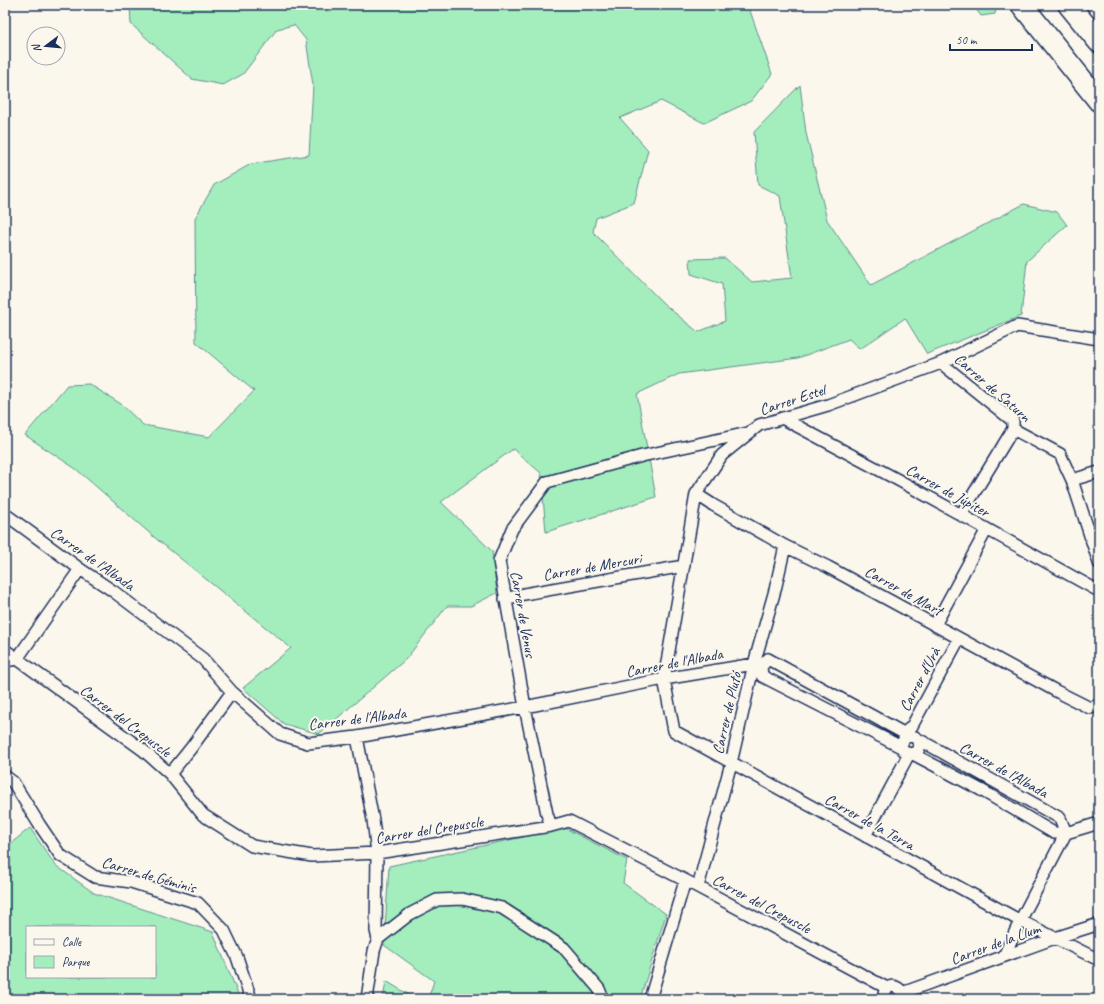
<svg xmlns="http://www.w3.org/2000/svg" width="1104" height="1004" font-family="Caveat,sans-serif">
<rect width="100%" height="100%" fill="#fbf7ec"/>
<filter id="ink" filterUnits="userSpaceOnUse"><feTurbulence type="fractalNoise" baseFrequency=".025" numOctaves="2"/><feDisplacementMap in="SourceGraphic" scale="8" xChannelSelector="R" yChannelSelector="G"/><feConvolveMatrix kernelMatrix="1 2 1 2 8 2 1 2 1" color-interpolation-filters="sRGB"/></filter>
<g filter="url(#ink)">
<!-- green -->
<path fill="#a4eebd" stroke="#608e8e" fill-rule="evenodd" d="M130,5H748L772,74L751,101L704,123L661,101L620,118L648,150L634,203L596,218L593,232L664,304L698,332L725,321L722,284L691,274L690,259L725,258L752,282L792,278L780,196L758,185L754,132L800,85L806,133L827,220L871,285L1024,204L1057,212L1067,225L1027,261L1021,316L927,354L905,318L860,349L849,339L798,358L679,374L637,394L656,497L546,532L541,473L513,449L441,502L492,551L497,593L471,606H447L406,659L319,734L284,724L243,688L291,648L154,537L76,469L25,435L67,385L89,384L121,404L143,425L209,437L254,391L196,342L195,218L214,185L251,164L309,155L313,85L306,40L294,25L277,29L243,74L223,85L192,79L131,24Z
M973,5H997L995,14L981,16Z
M30,828L55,865L94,893L213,932L240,999H5V848ZM27,927H155V977H27Z
M565,828L627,860L623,883L666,914L640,999H428L434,981L384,945L389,866Z
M386,981L416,999H383Z"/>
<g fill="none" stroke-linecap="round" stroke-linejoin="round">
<defs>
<path id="minor" d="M1099,339L1017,326L941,363L828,405L759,425L722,455L696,494L671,639L664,679L674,731L1017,919L1099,960
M941,363L1013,421V429L1060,454L1072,480L1099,472
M782,418L900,481L1095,589L1099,588
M1072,480L1099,563
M696,494L713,505L785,546L828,567L1056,691L1090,708L1099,705
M5,514L80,569L113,591L203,659L232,692L280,734L308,743L357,737L525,707L664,679L754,664L761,667
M962,516L965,508L1013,429
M505,599L524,594L684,566
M935,625L987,529
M5,650L143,750L170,774L203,815L252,846L312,856L377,853L551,826L569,821L698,887L887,988
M5,661L17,659L80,569
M761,667L768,659L909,736
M761,667L762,676L901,747
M905,733L912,726L959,639
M357,737L373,820L377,853L376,931L378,939
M913,754L919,749V743L915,737L909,736C904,738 902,741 901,747L906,753L913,754L981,790L1054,833H1066L1060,818L918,739
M170,774L191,748L232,692
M5,776L13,782L39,824L60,855L95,877L131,882L198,903L224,930L237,957L251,999
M551,826L547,814L525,707L499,561L512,529L547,482L642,456L748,433
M865,836L909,754
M698,887L731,763L754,664L775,590L785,546
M1004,956L1020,921L1066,833L1099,823
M902,993L1055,938L1099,924
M367,999L374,951L378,939L410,914L437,900L462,899L502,908L564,948L599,989L603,999
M650,999L685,881
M884,999C882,987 894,982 901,991L902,999"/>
<path id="motorway" d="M1022,5L1099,101
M1069,5L1099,42"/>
</defs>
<!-- minor casing -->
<use href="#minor" stroke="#1b2f5e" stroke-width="14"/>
<!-- motorway casing -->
<use href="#motorway" stroke="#1b2f5e" stroke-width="24"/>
<!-- minor -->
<use href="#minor" stroke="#fbf7ec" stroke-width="11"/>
<!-- motorway -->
<use href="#motorway" stroke="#fbf7ec" stroke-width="21"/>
</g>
</g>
<g text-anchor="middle" stroke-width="4" stroke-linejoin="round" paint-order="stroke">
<!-- street labels -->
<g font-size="16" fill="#1b2f5e" stroke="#fbf7ec">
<text transform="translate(993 387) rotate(41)" y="6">Carrer de Saturn</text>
<text transform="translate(792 399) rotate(-18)" y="6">Carrer Estel</text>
<text transform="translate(948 490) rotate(29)" y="6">Carrer de Júpiter</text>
<text transform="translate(93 558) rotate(35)" y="6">Carrer de l'Albada</text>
<text transform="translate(592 566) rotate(-10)" y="6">Carrer de Mercuri</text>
<text transform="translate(904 590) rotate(29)" y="6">Carrer de Mart</text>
<text transform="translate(524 614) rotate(80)" y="6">Carrer de Venus</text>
<text transform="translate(674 662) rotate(-11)" y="6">Carrer de l'Albada</text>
<text transform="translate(919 679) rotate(-62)" y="6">Carrer d'Urà</text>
<text transform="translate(726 713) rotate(-77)" y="6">Carrer de Plutó</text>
<text transform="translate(357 718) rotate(-7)" y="6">Carrer de l'Albada</text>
<text transform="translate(126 720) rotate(37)" y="6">Carrer del Crepuscle</text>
<text transform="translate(1004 769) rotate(29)" y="6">Carrer de l'Albada</text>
<text transform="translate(870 821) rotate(29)" y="6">Carrer de la Terra</text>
<text transform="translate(429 829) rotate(-9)" y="6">Carrer del Crepuscle</text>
<text transform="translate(149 874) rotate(16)" y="6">Carrer de Géminis</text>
<text transform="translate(762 903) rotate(28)" y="6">Carrer del Crepuscle</text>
<text transform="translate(995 943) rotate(-20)" y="6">Carrer de la Llum</text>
</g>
</g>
<!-- margin -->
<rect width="1104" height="1004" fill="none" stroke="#fbf7ec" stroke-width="20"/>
<rect x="10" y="10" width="1084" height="984" fill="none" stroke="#1b2f5e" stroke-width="1.5" filter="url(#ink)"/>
<!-- legend -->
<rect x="26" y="926" width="130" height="52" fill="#fbf7ec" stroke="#a1a7b3"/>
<rect x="34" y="939" width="20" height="6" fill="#fbf7ec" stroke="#a1a7b3"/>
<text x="62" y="946" font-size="12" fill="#1b2f5e">Calle</text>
<rect x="34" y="956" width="20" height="12" fill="#a4eebd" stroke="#a1a7b3"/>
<text x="62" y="966" font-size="12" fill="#1b2f5e">Parque</text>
<!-- north arrow -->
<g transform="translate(46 46) rotate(254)"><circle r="19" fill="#fbf7ec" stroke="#a1a7b3"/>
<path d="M0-3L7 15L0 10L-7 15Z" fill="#1b2f5e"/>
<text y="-6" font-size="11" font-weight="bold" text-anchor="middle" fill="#1b2f5e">N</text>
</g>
<!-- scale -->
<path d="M950 44v6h82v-6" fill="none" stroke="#1b2f5e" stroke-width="2"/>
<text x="956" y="44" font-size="12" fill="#1b2f5e" stroke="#fbf7ec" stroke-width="3" paint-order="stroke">50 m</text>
</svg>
